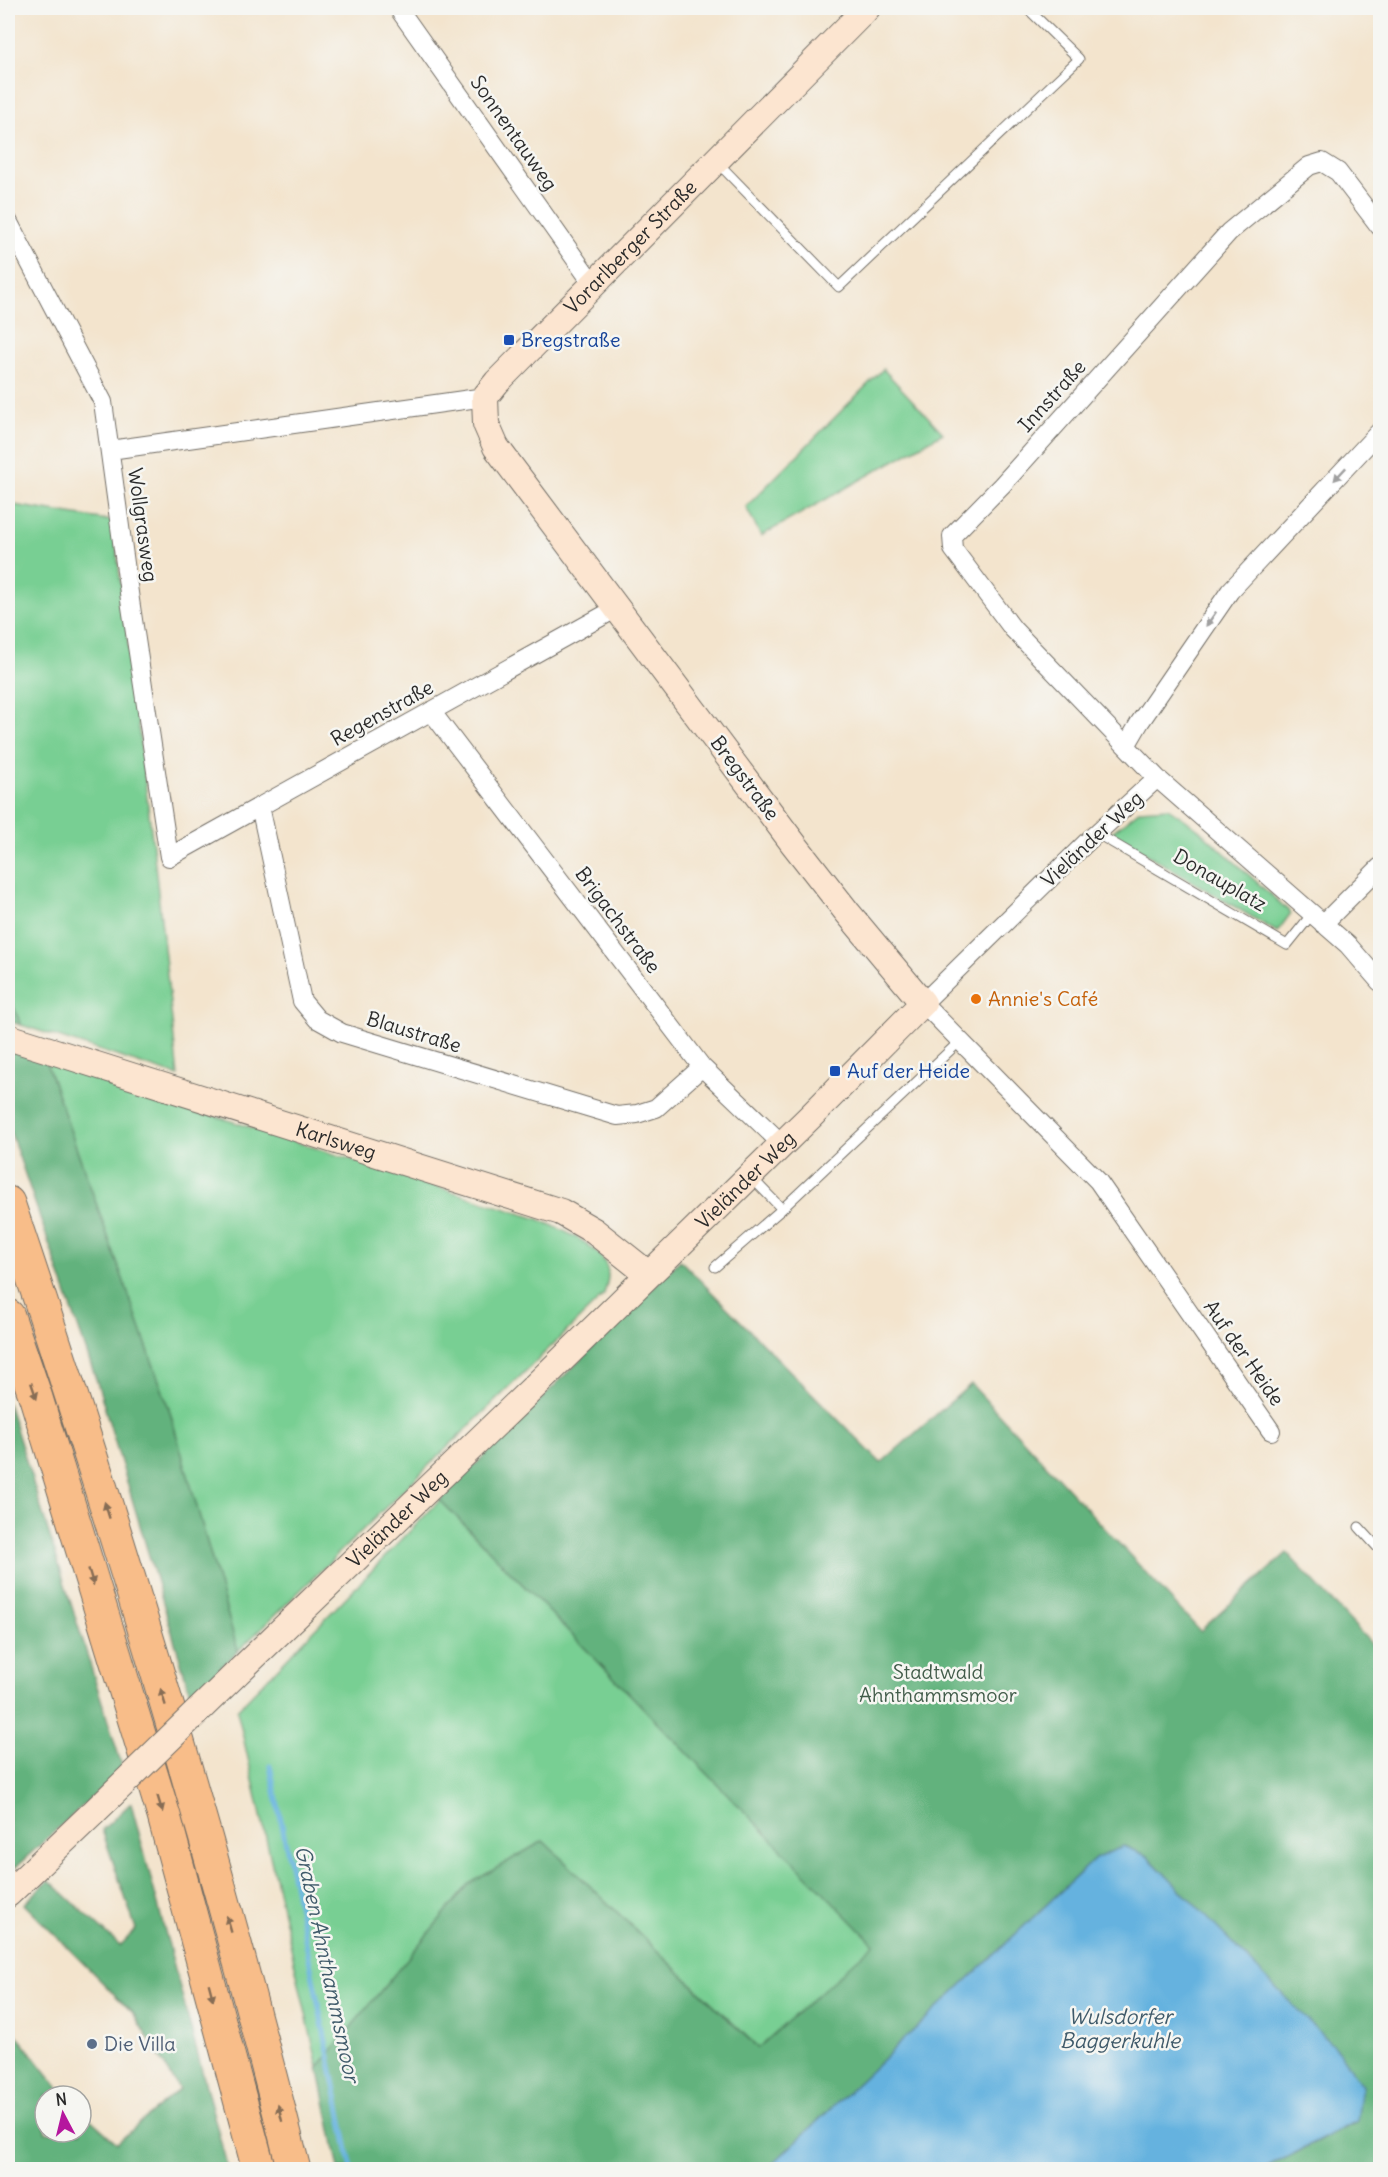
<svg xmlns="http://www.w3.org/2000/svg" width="1388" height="2177" font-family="Delius,sans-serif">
<rect width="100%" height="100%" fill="#f6f6f2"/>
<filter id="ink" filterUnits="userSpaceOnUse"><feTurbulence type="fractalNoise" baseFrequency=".0167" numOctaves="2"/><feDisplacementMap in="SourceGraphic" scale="12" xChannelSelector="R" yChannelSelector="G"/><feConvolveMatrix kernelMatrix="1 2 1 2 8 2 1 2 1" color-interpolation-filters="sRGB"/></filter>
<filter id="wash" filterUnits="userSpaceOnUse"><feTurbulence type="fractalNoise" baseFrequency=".008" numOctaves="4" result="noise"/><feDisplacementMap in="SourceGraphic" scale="24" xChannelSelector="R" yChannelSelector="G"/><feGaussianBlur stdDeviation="1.35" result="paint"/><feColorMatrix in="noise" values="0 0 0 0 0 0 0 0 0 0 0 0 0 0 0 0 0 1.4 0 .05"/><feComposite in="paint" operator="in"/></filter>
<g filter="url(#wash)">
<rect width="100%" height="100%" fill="#f3e4cd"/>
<!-- green -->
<path fill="#78cf93" stroke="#527d5f" stroke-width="1.5" d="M883,369L943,433L761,536L746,507Z
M8,504L113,521L153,846L178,1076L21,1025L8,992Z
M1168,808L1196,827L1291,913L1277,932L1111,833L1140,810Z
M46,1062L538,1219C559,1229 609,1247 608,1276C608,1282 605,1289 604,1295L238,1651L169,1409Z
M440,1500L875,1944L759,2048L543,1841L469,1884L318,2067L237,1710Z"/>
<!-- forest -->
<path fill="#62b27d" stroke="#466e54" stroke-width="1.5" d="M8,992L21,1025L8,1021Z
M8,1051L46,1062L169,1409L238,1651L191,1696L97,1382L8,1125Z
M680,1260L881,1463L971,1384L1200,1631L1287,1553L1380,1653V2169H1264L1357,2122L1338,2052L1147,1856L1124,1846L1095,1859L767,2169H339L318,2067L469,1884L543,1841L758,2048L874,1944L440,1500Z
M8,1403L123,1769L8,1874Z
M131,1803L228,2169H8V2024L65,2096H45V2132H81V2111L117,2143L179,2089L133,2013L24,1904L49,1880L120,1946L136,1929L102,1830Z"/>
<!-- water -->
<path fill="#65b2df" stroke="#486e85" stroke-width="1.5" d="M1123,1846L1147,1856L1339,2052L1362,2086L1357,2121L1264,2169H767L1095,1859Z"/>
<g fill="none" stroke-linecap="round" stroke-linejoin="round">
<!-- stream -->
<path stroke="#65b2df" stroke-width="5" d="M270,1766L352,2170"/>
</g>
</g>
<g filter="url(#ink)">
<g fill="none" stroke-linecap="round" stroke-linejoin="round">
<defs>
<path id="lane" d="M717,162L839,287L1079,59L1027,8
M1096,833L1287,945L1312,914
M750,1176L782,1209
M715,1267L782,1209L960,1041
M1359,1527L1380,1550"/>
<path id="street" d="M398,8L593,284
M8,221L103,402L130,600L169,857L617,608
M1380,227L1338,172L1322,162L1309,166L1229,232L1002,485L952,536L953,549L1013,629L1157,778L1348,945L1380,982
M110,450L485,397
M431,711L702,1067L782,1144
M1126,746L1140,722L1230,591L1380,431
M1157,778L1086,843L923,1003L1098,1181L1271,1431
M260,806L302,1001L317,1019L342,1033L617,1116L637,1114L656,1108L702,1067
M1323,924L1380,867"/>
<g id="secondary">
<path id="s1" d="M8,1037L561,1212L594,1231L648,1274"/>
<path id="s2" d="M235,1675L533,1388L811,1116L923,1003L847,912L793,843L496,447L486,424L485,397L497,382L867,8"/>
<path d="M8,1894L93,1813"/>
</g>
<path id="highway" d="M8,1203C115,1521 213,1844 294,2170
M8,1316L36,1398L164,1816L259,2170"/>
</defs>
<!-- lane casing -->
<use href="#lane" stroke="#716c64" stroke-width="11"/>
<!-- street casing -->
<use href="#street" stroke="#716c64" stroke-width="20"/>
<!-- secondary casing -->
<use href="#secondary" stroke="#716c64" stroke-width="28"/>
<!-- highway casing -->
<use href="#highway" stroke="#716c64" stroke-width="35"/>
<!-- lane -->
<use href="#lane" stroke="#fff" stroke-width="9"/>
<!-- street -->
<use href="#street" stroke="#fff" stroke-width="18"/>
<!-- secondary -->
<use href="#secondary" stroke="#fce5d0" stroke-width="26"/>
<!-- highway -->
<use href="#highway" stroke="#f8bd89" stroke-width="33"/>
<defs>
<path id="secondary-bridge" d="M93,1813L235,1675"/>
</defs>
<!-- secondary-bridge casing -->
<use href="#secondary-bridge" stroke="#716c64" stroke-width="28" stroke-linecap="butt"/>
<!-- secondary-bridge -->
<use href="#secondary-bridge" stroke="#fce5d0" stroke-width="26"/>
</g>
<!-- one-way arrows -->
<defs><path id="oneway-solid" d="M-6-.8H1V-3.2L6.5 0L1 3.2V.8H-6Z" transform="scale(1.5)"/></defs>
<g fill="#a0a0a0">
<use href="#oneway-solid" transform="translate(1340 474) rotate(133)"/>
<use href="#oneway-solid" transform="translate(1211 619) rotate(125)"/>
</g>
<g fill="#876d55">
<use href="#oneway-solid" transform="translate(34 1391) rotate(71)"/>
<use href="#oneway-solid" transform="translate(107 1510) rotate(-107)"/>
<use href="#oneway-solid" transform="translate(91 1577) rotate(73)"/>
<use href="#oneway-solid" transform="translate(163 1697) rotate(-107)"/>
<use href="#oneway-solid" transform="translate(160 1804) rotate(73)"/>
<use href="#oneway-solid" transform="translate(229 1924) rotate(-106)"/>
<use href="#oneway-solid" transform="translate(211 1992) rotate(75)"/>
<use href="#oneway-solid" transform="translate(280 2113) rotate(-104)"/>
</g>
</g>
<!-- markers -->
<g fill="#1a4fb4" stroke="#f6f6f2" stroke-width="2">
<rect x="503" y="334" width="12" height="12" rx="3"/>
<rect x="829" y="1065" width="12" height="12" rx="3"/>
</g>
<circle fill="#e8710a" stroke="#f6f6f2" stroke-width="2" cx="976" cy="999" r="6"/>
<circle fill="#5c6f8a" stroke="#f6f6f2" stroke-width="2" cx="92" cy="2044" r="6"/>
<g text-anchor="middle" stroke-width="5" stroke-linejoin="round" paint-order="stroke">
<!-- street labels -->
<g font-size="20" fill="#2b2b2b" stroke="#f6f6f2">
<text transform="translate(514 133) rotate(55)" y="7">Sonnentauweg</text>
<text dy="7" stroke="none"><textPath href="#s2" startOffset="1924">Vorarlberger Straße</textPath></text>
<text transform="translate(1052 396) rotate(-48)" y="7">Innstraße</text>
<text transform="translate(143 525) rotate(82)" y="7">Wollgrasweg</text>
<text transform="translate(382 713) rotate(-29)" y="7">Regenstraße</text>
<text transform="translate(745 778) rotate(53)" y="7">Bregstraße</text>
<text transform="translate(1092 839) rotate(-43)" y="7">Vieländer Weg</text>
<text transform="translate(1220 880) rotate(30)" y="7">Donauplatz</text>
<text transform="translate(618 920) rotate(53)" y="7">Brigachstraße</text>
<text transform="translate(414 1032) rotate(17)" y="7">Blaustraße</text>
<text dy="7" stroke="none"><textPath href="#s1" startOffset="344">Karlsweg</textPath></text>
<text dy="7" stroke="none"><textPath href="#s2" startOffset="711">Vieländer Weg</textPath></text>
<text transform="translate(1244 1353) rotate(55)" y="7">Auf der Heide</text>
<text dy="7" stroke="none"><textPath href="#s2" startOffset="225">Vieländer Weg</textPath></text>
</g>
<!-- transit labels -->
<g font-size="20" fill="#164399" stroke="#f6f6f2" text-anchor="start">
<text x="521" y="347">Bregstraße</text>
<text x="847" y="1078">Auf der Heide</text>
</g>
<!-- food labels -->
<g font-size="20" fill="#c56008" stroke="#f6f6f2" text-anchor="start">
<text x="988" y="1006">Annie's Café</text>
</g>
<!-- park labels -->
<g font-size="20" fill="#425c4a" stroke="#f6f6f2">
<text x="938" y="1679">Stadtwald<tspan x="938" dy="23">Ahnthammsmoor</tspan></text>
</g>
<!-- service labels -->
<g font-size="20" fill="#4e5e75" stroke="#f6f6f2" text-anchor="start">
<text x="104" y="2051">Die Villa</text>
</g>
<!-- water labels -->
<g font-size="21" font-style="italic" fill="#3f5a6a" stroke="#f6f6f2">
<text transform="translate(327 1964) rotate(78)" y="7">Graben Ahnthammsmoor</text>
<text x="1120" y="2024">Wulsdorfer<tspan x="1120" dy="24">Baggerkuhle</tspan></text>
</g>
</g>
<!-- margin -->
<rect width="1388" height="2177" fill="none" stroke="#f6f6f2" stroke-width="30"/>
<!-- north arrow -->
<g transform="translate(63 2114) rotate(353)"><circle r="28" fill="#f6f6f2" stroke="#a5a5a2" stroke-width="1.5"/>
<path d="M0-4.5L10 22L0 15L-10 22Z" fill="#b5179e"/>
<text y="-9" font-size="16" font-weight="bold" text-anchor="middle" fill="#2b2b2b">N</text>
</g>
</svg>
